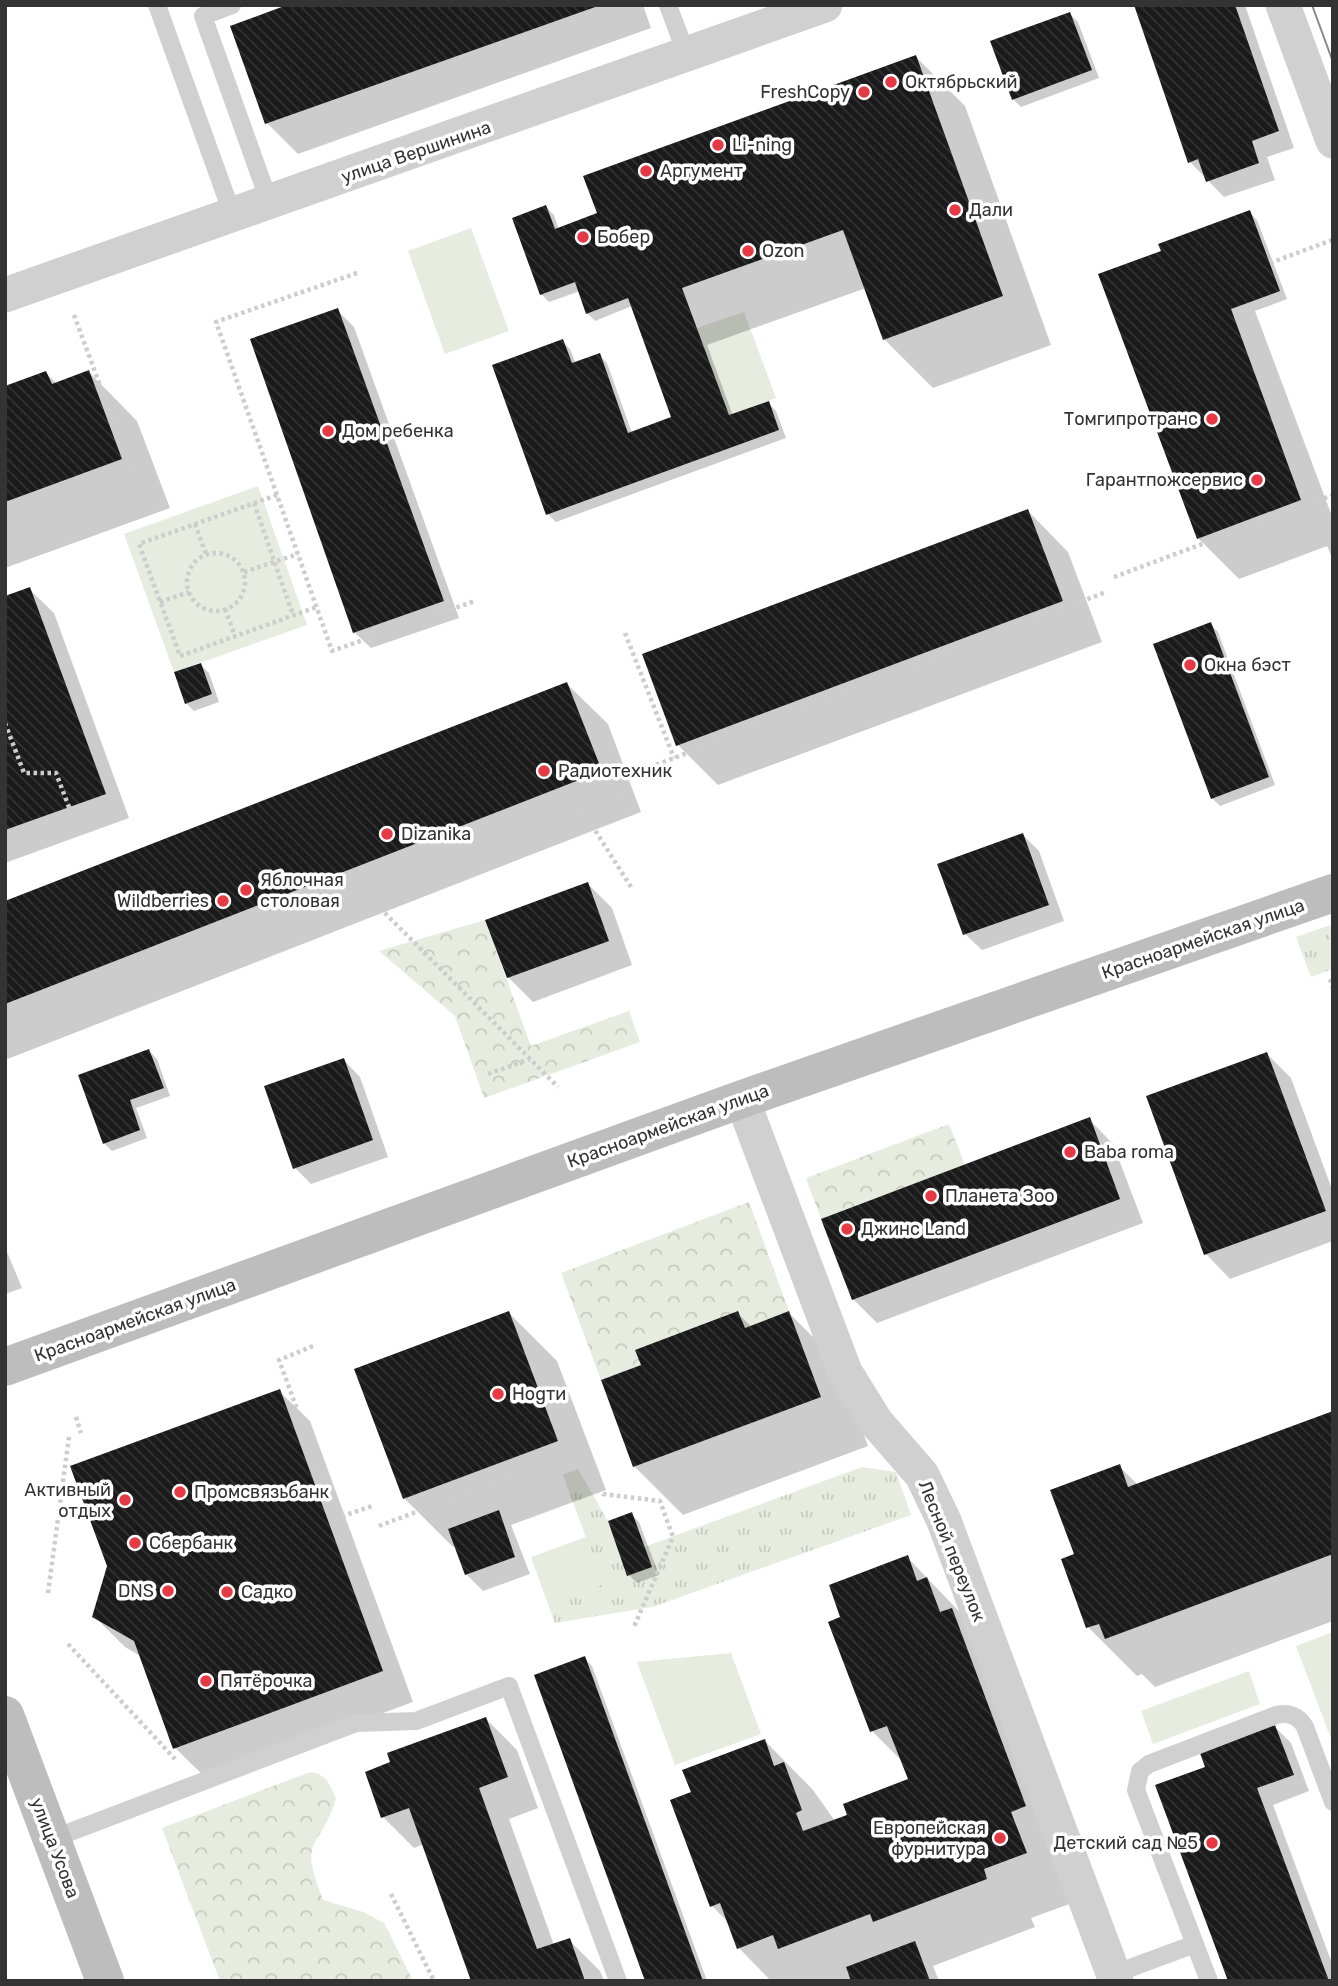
<svg xmlns="http://www.w3.org/2000/svg" width="1338" height="1986" font-family="Rubik,sans-serif">
<defs>
<pattern id="grass-tufts" width="24" height="20" patternUnits="userSpaceOnUse" patternTransform="scale(1.75)"><rect width="24" height="20" fill="#e6ecdf"/><path d="M3 7l-1-3M5 7V3M7 7l1-3M15 17l-1-3M17 17v-4M19 17l1-3" fill="none" stroke="#c6cbc0"/></pattern>
<pattern id="forest-crowns" width="20" height="18" patternUnits="userSpaceOnUse" patternTransform="scale(1.75)"><rect width="20" height="18" fill="#e6ecdf"/><path d="M2 6a3 3 0 1 1 6 0M12 15a3 3 0 1 1 6 0" fill="none" stroke="#c6cbc0"/></pattern>
<pattern id="building-back-hatch" width="6" height="6" patternUnits="userSpaceOnUse" patternTransform="scale(1.75)"><rect width="6" height="6" fill="#1a1a1a"/><path d="M-1 5l2 2M0 0l6 6M5-1l2 2" fill="none" stroke="#333"/></pattern>
</defs>
<rect width="100%" height="100%" fill="#fff"/>
<!-- grass -->
<path fill="url(#grass-tufts)" d="M1333,924V969L1311,977L1296,937Z
M862,1467L896,1472L911,1515L652,1607L555,1623L548,1604L603,1584L563,1475L578,1469L608,1521L628,1575L644,1547Z"/>
<!-- forest -->
<path fill="url(#forest-crowns)" d="M485,920L531,1046L629,1011L640,1042L484,1098L455,1016L379,951Z
M949,1124L965,1165L821,1219L806,1178Z
M749,1202L789,1311L745,1328L738,1312L636,1350L641,1365L601,1380L561,1273Z
M310,1772C327,1774 330,1785 336,1799C318,1854 298,1835 323,1900L363,1912L384,1923L413,1981H220L162,1828Z"/>
<!-- green -->
<path fill="#e6ecdf" d="M471,228L509,331L445,354L408,251Z
M744,312L776,398L729,415L697,328Z
M258,486L307,625L174,672L124,534Z
M586,1537L603,1584L548,1604L531,1557Z
M1333,1632V1744L1296,1646Z
M731,1653L761,1734L675,1765L637,1662Z
M1249,1671L1260,1704L1153,1744L1141,1711Z"/>
<!-- shadow -->
<path fill="#0003" d="M294,5H643L651,28L298,154L267,123Z
M1136,5H1245L1294,148L1267,157L1275,180L1224,197L1190,162Z
M1070,14L1078,22L1099,78L1021,107L1013,99Z
M916,57L965,106L1051,345L933,388L884,339L866,288L707,345L733,416L768,403L776,411L786,438L556,522L548,514L562,341L570,349L576,364L599,355L607,363L632,433L673,418L632,306L595,321L587,313L580,291L549,302L541,294L546,207L554,215L559,230L599,214Z
M1249,212L1257,220L1287,299L1255,311L1333,519V560L1327,546L1239,579L1198,538L1163,252Z
M337,310L354,327L459,618L371,648L354,632Z
M89,372L137,421L170,508L5,568V388L46,373L57,384Z
M1028,511L1068,552L1102,642L718,785L678,745Z
M29,589L54,613L129,818L5,863V598Z
M1210,624L1218,632L1275,785L1220,806L1212,798Z
M201,665L209,673L219,702L194,711L186,703Z
M567,684L608,724L641,812L5,1060V903Z
M1023,835L1039,851L1064,921L982,950L965,934Z
M588,884L612,908L632,965L533,1002L508,977Z
M149,1051L157,1059L170,1096L136,1108L147,1138L112,1151L104,1143Z
M1267,1054L1291,1078L1333,1192V1241L1230,1279L1206,1254Z
M344,1060L360,1077L388,1157L311,1184L295,1168Z
M1089,1119L1113,1144L1143,1223L877,1323L853,1299Z
M5,1247L22,1288L5,1294Z
M509,1313L557,1361L606,1490L511,1525L530,1574L483,1591L466,1574L456,1546L453,1547L405,1499L356,1370Z
M789,1313L838,1362L868,1446L683,1515L634,1466L644,1366L738,1314L752,1327Z
M279,1391L310,1421L413,1702L206,1778L175,1748L142,1657L125,1647L94,1616Z
M1333,1413V1621L1155,1687L1142,1674L1137,1676L1088,1627L1076,1555L1119,1466L1138,1485Z
M631,1514L639,1522L659,1575L637,1583L629,1575Z
M907,1557L975,1628L1075,1902L1031,1918L1035,1927L933,1966L939,1981H771L739,1948L730,1924L712,1906L693,1793L765,1741L813,1790L835,1821L910,1780L904,1763L872,1731L842,1619Z
M584,1658L592,1666L707,1981H646Z
M486,1719L517,1750L538,1808L509,1819L554,1945L569,1940L600,1971L604,1981H473L424,1844L414,1848L383,1817Z
M1275,1727L1291,1743L1309,1791L1273,1805L1333,1966V1981H1230L1207,1768Z"/>
<!-- building -->
<path fill="url(#building-back-hatch)" d="M287,5H598V6L265,124L230,26Z
M1134,5H1235L1279,131L1252,141L1259,163L1206,182L1198,159L1188,163Z
M1070,12L1092,70L1012,100L990,41Z
M916,55L1003,296L883,340L843,230L682,288L729,415L769,401L779,430L546,515L492,365L563,339L572,363L600,353L628,433L671,417L628,298L586,314L575,282L540,295L512,218L546,205L555,229L597,213L583,176Z
M1250,210L1280,291L1231,309L1301,500L1197,539L1098,274L1161,251L1158,244Z
M338,308L444,601L353,633L250,339Z
M89,370L122,459L5,502V386L46,371L52,384Z
M1028,509L1063,601L676,746L642,654Z
M30,587L106,794L5,830V596Z
M1211,622L1269,777L1211,799L1153,644Z
M201,663L212,694L185,704L174,672Z
M567,682L602,771L5,1004V901Z
M1023,833L1049,905L963,935L937,864Z
M588,882L609,941L507,978L485,920Z
M149,1049L164,1088L130,1100L140,1130L103,1144L78,1075Z
M1267,1052L1326,1211L1204,1255L1146,1096Z
M344,1058L373,1140L293,1169L264,1086Z
M1090,1117L1120,1199L852,1300L821,1219Z
M509,1311L558,1441L403,1499L354,1369Z
M738,1311L745,1328L789,1311L821,1397L633,1467L601,1380L641,1365L635,1350Z
M280,1389L383,1671L173,1749L134,1641L92,1617L107,1566L70,1466Z
M1333,1411V1554L1105,1639L1099,1624L1086,1628L1061,1559L1074,1554L1050,1490L1120,1464L1128,1487Z
M499,1510L515,1557L465,1575L448,1529Z
M632,1512L652,1567L627,1576L608,1521Z
M908,1555L917,1581L927,1577L940,1612L952,1608L1026,1806L1011,1812L1027,1853L984,1869L987,1879L873,1922L870,1914L778,1949L773,1935L737,1949L720,1903L710,1907L670,1800L691,1792L682,1770L765,1739L774,1766L784,1762L802,1810L796,1813L803,1831L847,1815L843,1804L908,1779L887,1726L870,1732L828,1622L840,1617L829,1585Z
M585,1656L703,1981H645L534,1675Z
M486,1717L508,1777L479,1788L537,1949L570,1938L585,1981H471L409,1808L381,1818L365,1772L390,1762L387,1753Z
M1275,1725L1294,1775L1257,1788L1329,1981H1228L1155,1785L1205,1767L1200,1753Z
M915,1941L930,1981H851L846,1967Z"/>
<g fill="none" stroke-linecap="round" stroke-linejoin="round">
<!-- path -->
<path stroke="#cdcdcd" stroke-width="4.5" stroke-dasharray="3.5 3.5" stroke-linecap="butt" d="M1270,263L1332,240
M357,273L216,322L332,651L475,601
M74,315L138,488
M277,495L139,544L180,656L317,607
M254,503L293,615
M195,524L206,554
M187 582a29 29 0 1 1 58 0a29 29 0 1 1-58 0Z
M244,572L298,554
M1114,577L1333,495
M160,602L189,592
M225,609L235,636
M625,633L674,758
M5,723L24,773H56L75,823
M630,775L1106,592
M631,792L582,810L633,890
M365,893L558,1087
M1330,979L1333,988
M488,1074L530,1059
M313,1346L279,1360L337,1518L372,1506
M76,1417L81,1433
M586,1448L603,1494L660,1501L673,1537L633,1629
M379,1526L526,1470
M48,1593L69,1437
M68,1644L175,1759
M391,1894L434,1981"/>
<!-- lane -->
<path stroke="#d0d0d0" stroke-width="18" d="M157,5L233,216
M232,5L203,16L270,204
M668,5L687,56
M52,1839L356,1723L416,1721L509,1686L618,1981
M1114,1974L1195,1944
M1209,1981L1136,1790L1140,1771L1149,1764L1276,1715C1289,1712 1299,1716 1305,1727L1333,1802"/>
<!-- street -->
<path stroke="#d0d0d0" stroke-width="35" d="M1283,5L1333,141
M5,295L825,5
M742,1099L845,1372L876,1422L922,1475L944,1521L1116,1981"/>
<!-- secondary -->
<path stroke="#bdbdbd" stroke-width="38" d="M5,1367L742,1099L1333,893
M5,1715L105,1981"/>
<!-- tram -->
<path stroke="#888" stroke-width="2" d="M1312,5L1333,62"/>
</g>
<!-- markers -->
<g fill="#e63946" stroke="#fff" stroke-width="2.5">
<circle cx="891" cy="82" r="7"/>
<circle cx="864" cy="92" r="7"/>
<circle cx="718" cy="145" r="7"/>
<circle cx="646" cy="171" r="7"/>
<circle cx="955" cy="210" r="7"/>
<circle cx="583" cy="237" r="7"/>
<circle cx="748" cy="251" r="7"/>
<circle cx="1212" cy="419" r="7"/>
<circle cx="328" cy="431" r="7"/>
<circle cx="1257" cy="480" r="7"/>
<circle cx="1190" cy="665" r="7"/>
<circle cx="544" cy="771" r="7"/>
<circle cx="387" cy="834" r="7"/>
<circle cx="246" cy="890" r="7"/>
<circle cx="223" cy="901" r="7"/>
<circle cx="1070" cy="1152" r="7"/>
<circle cx="931" cy="1196" r="7"/>
<circle cx="847" cy="1229" r="7"/>
<circle cx="498" cy="1394" r="7"/>
<circle cx="180" cy="1492" r="7"/>
<circle cx="125" cy="1500" r="7"/>
<circle cx="135" cy="1543" r="7"/>
<circle cx="168" cy="1591" r="7"/>
<circle cx="227" cy="1592" r="7"/>
<circle cx="206" cy="1681" r="7"/>
<circle cx="1000" cy="1838" r="7"/>
<circle cx="1212" cy="1843" r="7"/>
</g>
<g text-anchor="middle" stroke-width="7" stroke-linejoin="round" paint-order="stroke">
<!-- poi labels -->
<g font-size="18" fill="#333" stroke="#fff" text-anchor="start">
<text x="905" y="88">Октябрьский</text>
<text x="850" y="98" text-anchor="end">FreshCopy</text>
<text x="732" y="151">Li-ning</text>
<text x="660" y="177">Аргумент</text>
<text x="969" y="216">Дали</text>
<text x="597" y="243">Бобер</text>
<text x="762" y="257">Ozon</text>
<text x="1198" y="425" text-anchor="end">Томгипротранс</text>
<text x="342" y="437">Дом ребенка</text>
<text x="1243" y="486" text-anchor="end">Гарантпожсервис</text>
<text x="1204" y="671">Окна бэст</text>
<text x="558" y="777">Радиотехник</text>
<text x="401" y="840">Dizanika</text>
<text x="260" y="886">Яблочная<tspan x="260" dy="21">столовая</tspan></text>
<text x="209" y="907" text-anchor="end">Wildberries</text>
<text x="1084" y="1158">Baba roma</text>
<text x="945" y="1202">Планета Зоо</text>
<text x="861" y="1235">Джинс Land</text>
<text x="512" y="1400">Ноgти</text>
<text x="111" y="1496" text-anchor="end">Активный<tspan x="111" dy="21">отдых</tspan></text>
<text x="194" y="1498">Промсвязьбанк</text>
<text x="149" y="1549">Сбербанк</text>
<text x="154" y="1597" text-anchor="end">DNS</text>
<text x="241" y="1598">Садко</text>
<text x="220" y="1687">Пятёрочка</text>
<text x="986" y="1834" text-anchor="end">Европейская<tspan x="986" dy="21">фурнитура</tspan></text>
<text x="1198" y="1849" text-anchor="end">Детский сад №5</text>
</g>
<!-- street labels -->
<g font-size="18" fill="#333" stroke="#fff">
<text transform="translate(416 152) rotate(-19)" y="6">улица Вершинина</text>
<text transform="translate(1203 939) rotate(-19)" y="6">Красноармейская улица</text>
<text transform="translate(668 1126) rotate(-20)" y="6">Красноармейская улица</text>
<text transform="translate(135 1320) rotate(-20)" y="6">Красноармейская улица</text>
<text transform="translate(952 1551) rotate(68)" y="6">Лесной переулок</text>
<text transform="translate(55 1848) rotate(69)" y="6">улица Усова</text>
</g>
</g>
<!-- border -->
<rect width="1338" height="1986" fill="none" stroke="#333333" stroke-width="14"/>
</svg>
